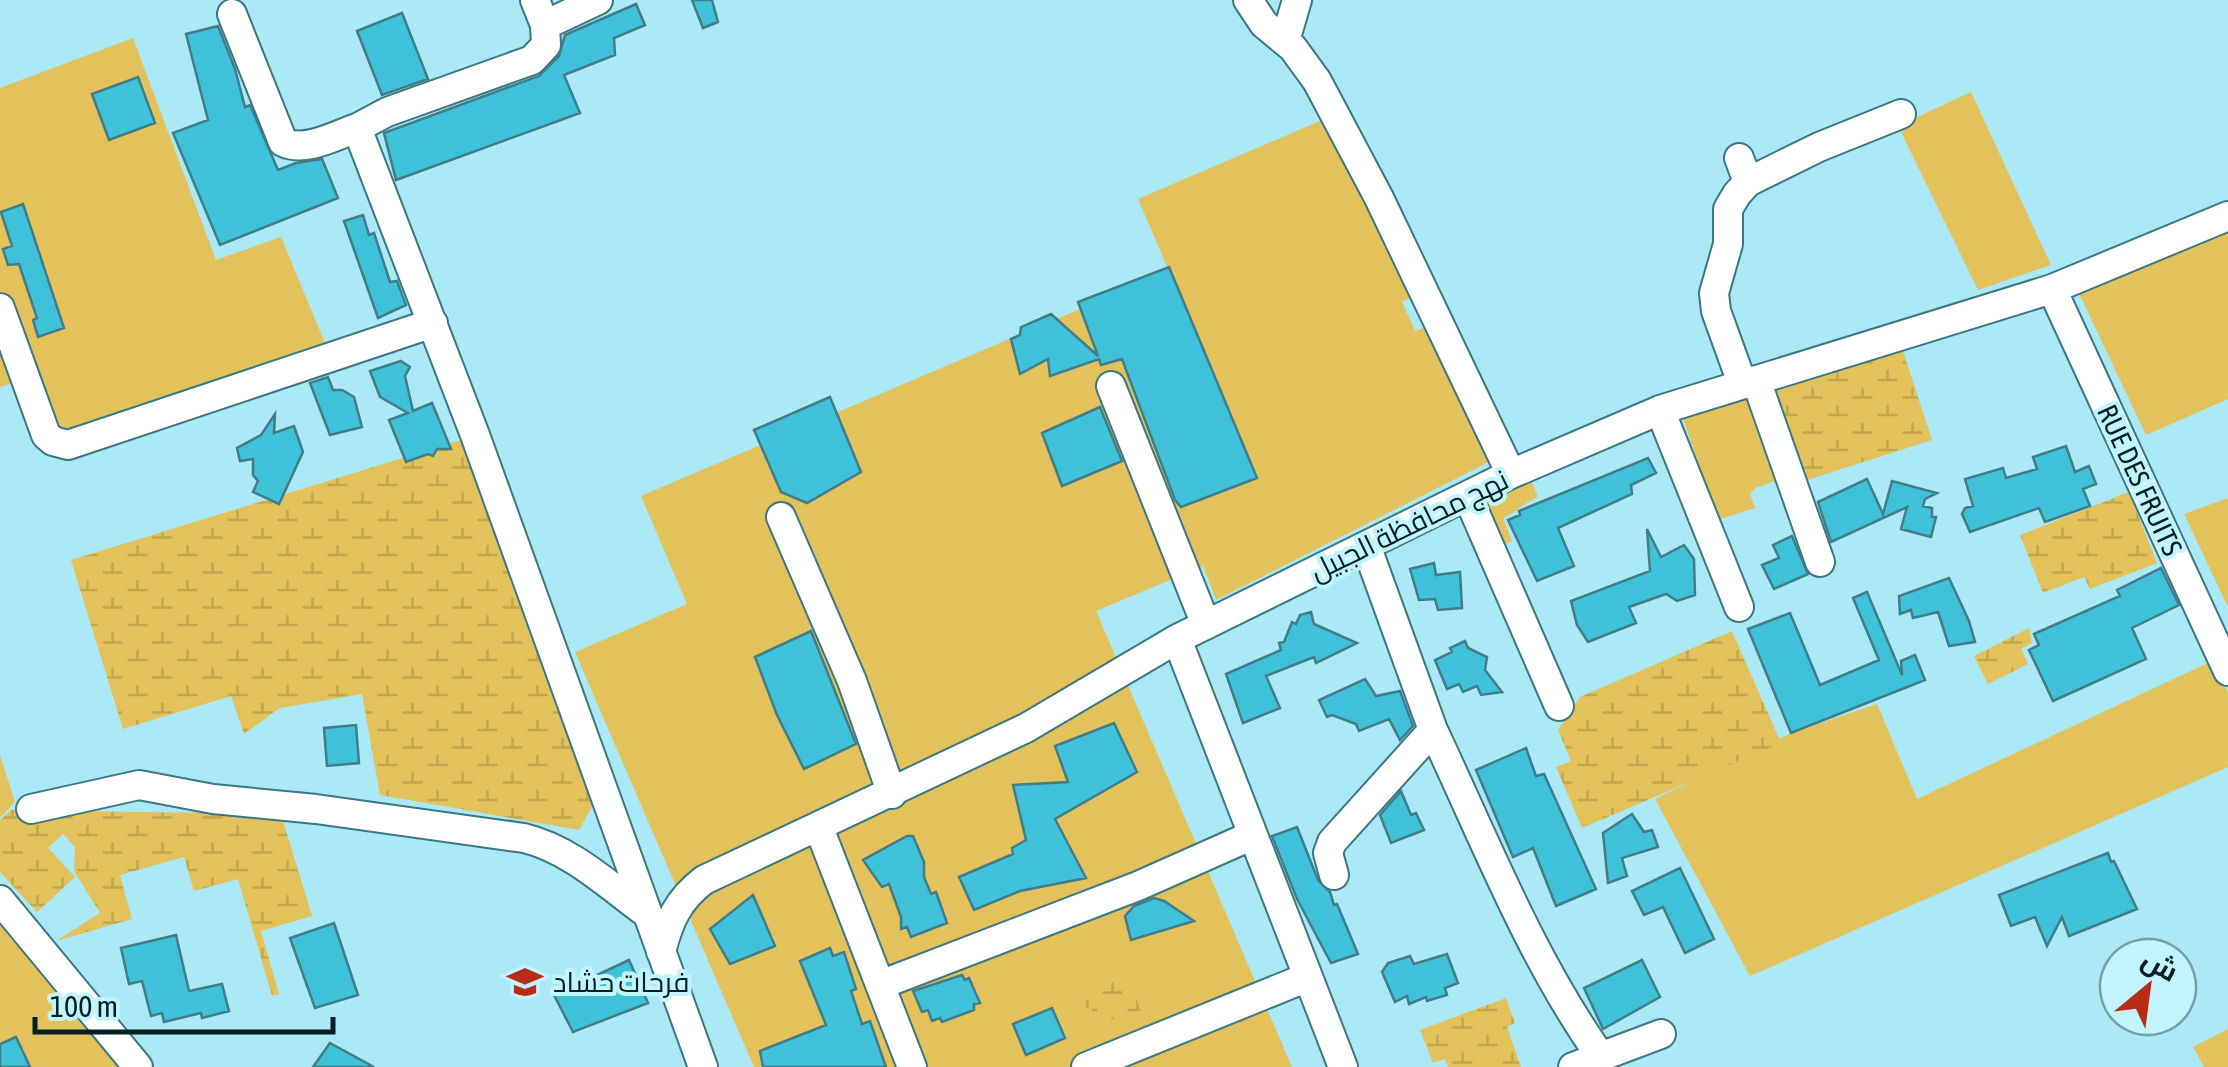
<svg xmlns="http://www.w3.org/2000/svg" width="2228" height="1067" font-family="'Asap Condensed',Cairo,sans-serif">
<defs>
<pattern id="wetland-marsh" width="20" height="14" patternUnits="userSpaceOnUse" patternTransform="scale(2.5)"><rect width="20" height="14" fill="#e3c25b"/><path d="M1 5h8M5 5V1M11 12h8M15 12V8" fill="none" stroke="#c1a64f"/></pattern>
</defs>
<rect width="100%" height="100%" fill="#aae9f5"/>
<!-- grass -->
<path fill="#e3c25b" d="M133,38L216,260L281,237L327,348L46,439L23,379L0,387V88Z
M1971,92L2051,265L1978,290L1898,126Z
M1327,118L1412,297L1402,302L1415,331L1427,327L1489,462L1216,600L1203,566L1096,611L1292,1067H754L575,652L687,604L641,496L1169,271L1138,199Z
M2228,221V399L2146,435L2075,285Z
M1752,392L1778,480L1755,488L1750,494L1755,508L1717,520L1680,409Z
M1530,477L1538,497C1524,503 1516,512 1503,518L1512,541L1503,545L1483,496Z
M2228,498V607L2184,514Z
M2212,661L2228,693V767L1750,976L1655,799L1791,733L1877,704L1917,799Z
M0,755L15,802L0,818Z
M0,905L144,1067H0Z
M2228,1029V1067H2204L2193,1047Z"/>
<!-- wetland -->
<path fill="url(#wetland-marsh)" d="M1901,345L1932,440L1804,481L1773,386Z
M484,433L598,796L579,830L380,795L362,694L280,708L244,734L231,696L123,729L71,560Z
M2129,492L2157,563L2090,589L2084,577L2043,593L2020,535Z
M2029,628L2032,643L2021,649L2028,664L1988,684L1974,656Z
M1732,631L1781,743L1582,828L1556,767L1571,761L1558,730L1580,697Z
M11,810L281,814L312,916L261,931L279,994L272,996L238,879L194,891L184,857L120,875L132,919L56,941L100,913L74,871L75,847L63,834L48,848L75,877L37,912L0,872V820Z
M1127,977L1141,1010L1096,1025L1091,1017L1093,1015L1091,1007L1086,1008L1081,994Z
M1506,998L1515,1023L1507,1027L1521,1067H1448L1445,1059L1433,1063L1420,1030Z"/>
<!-- building -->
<path fill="#3fc2d9" stroke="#417d89" stroke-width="2.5" d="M692,0H712L718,22L703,28Z
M636,4L645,25L614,38L615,55L564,75L580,113L396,180L384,133L539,76L559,56L565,35Z
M402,13L428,79L382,95L357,31Z
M218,26L235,69L245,107L250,105L278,170L296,163L322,159L338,198L220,245L173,133L208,120L186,34Z
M138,77L155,123L109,140L92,94Z
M23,204L64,328L38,337L33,320L37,318L19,264L8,265L3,249L12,246L1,212Z
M363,215L369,235L374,233L390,282L397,281L406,305L378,318L344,221Z
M1169,267L1257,478L1181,507L1175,500L1122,359L1101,365L1099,359L1050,376L1048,359L1020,374L1011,339L1020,335L1021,327L1051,314L1098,356L1078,302Z
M401,361L410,367L405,376L413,411L432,403L451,449H437L433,456L428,454L406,462L389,420L408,413L380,397L370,371Z
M328,377L333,390H342L354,397L362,427L330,435L310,383Z
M830,397L861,472L807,503L781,492L754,430Z
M1100,407L1122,461L1062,486L1042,433Z
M275,414L274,433L294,426L303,452L279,504L253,492L258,481L253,475V459L240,461L237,448L261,435Z
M2066,446L2075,472L2089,466L2096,484L2083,489L2090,506L2045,522L2039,508L1970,532L1962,514L1965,508L1973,506L1965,479L2003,468L2006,478L2037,469L2033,457Z
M1648,458L1656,473L1631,485L1632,494L1558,528L1574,566L1537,581L1508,520L1520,515L1519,511Z
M1867,479L1883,514L1892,481L1937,493L1925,499L1923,506L1932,508V517H1936L1931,537L1901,529L1907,507L1831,542L1818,502Z
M1647,529L1661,557L1684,545L1694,559L1695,595L1677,601L1666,594L1629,607L1636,623L1588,642L1577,625L1571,601L1650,571Z
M1792,536L1808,574L1774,589L1762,565L1779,558L1773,545Z
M1434,563L1436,575L1460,572L1462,608L1438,610L1435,599L1419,600L1410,569Z
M2161,568L2179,605L2132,628L2146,659L2053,701L2029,650L2039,645L2034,634L2120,596L2117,590Z
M1949,578L1969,621L1975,642L1949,646L1938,612L1913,618L1911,610L1900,614L1899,596Z
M1867,592L1902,675L1901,661L1915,655L1925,680L1791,733L1748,629L1790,613L1820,685L1879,660L1853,598Z
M1311,612L1314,624L1357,643L1316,663L1314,657L1266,676L1280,708L1243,723L1226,674L1281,650L1279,643L1284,642L1292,622L1296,624L1300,615Z
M811,631L856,744L804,769L777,715L755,657Z
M1465,641L1468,648L1487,657L1485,670L1502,692L1481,695L1477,686L1463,692L1459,684L1447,689L1435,660L1452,652L1450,648Z
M1365,679L1376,696L1400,691L1413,726L1400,740L1389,719L1359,731L1356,724L1332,715L1327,717L1319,700Z
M1114,723L1137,772L1055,819L1086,878L1020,891L974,910L959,877L1013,854L1012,848L1026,840L1013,785L1068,782L1055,746Z
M356,725L359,763L327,766L324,728Z
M1526,748L1536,776L1544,774L1596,889L1556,906L1533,848L1513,857L1476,770Z
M1401,791L1411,815L1416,813L1424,830L1391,843L1380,815Z
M1632,814L1644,832L1652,830L1658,847L1622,858L1627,876L1608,883L1603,833Z
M1297,827L1318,880L1330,892L1334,905L1337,904L1358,954L1331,963L1297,899L1272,836Z
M907,836H913L924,862V877L931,894L936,892L947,923L911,937L907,927L901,929V917L889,884L882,887L863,860Z
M2108,853L2111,862L2114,861L2137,909L2069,936L2062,917L2047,946L2035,917L2011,926L1999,895Z
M1680,868L1714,939L1685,953L1663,907L1644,915L1632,891Z
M753,895L775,946L730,964L710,929Z
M1154,898L1164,901L1194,921L1131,940L1125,916L1134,906Z
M334,923L358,995L315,1008L290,938Z
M176,935L189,991L222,984L229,1011L202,1018L201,1013L164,1022L162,1013L151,1016L142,981L129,984L121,948Z
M830,948L833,956L844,952L856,989L851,991L862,1024L870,1021L886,1067H763L760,1051L826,1025L800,961Z
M1447,954L1458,983L1445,988L1447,995L1427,1001L1426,997L1409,1004L1407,996L1395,1002L1382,972L1388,963L1410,956L1414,964Z
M629,960L648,1003L573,1032L554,995Z
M1642,960L1660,997L1603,1029L1584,988Z
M962,975L965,980L969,978L980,1003L974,1004V1010L942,1022L940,1018L932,1021L928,1010L922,1012L913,991Z
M1052,1008L1065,1038L1026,1055L1013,1024Z
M16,1037L30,1067H0V1044Z
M330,1043L374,1067H313Z"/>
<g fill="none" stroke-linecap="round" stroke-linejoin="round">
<defs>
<path id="minor" d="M535,0L545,25L546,45L532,60L387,112L357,128L475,435L703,1067
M1248,0L1264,24L1293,48L1317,81L1379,198L1511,474
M232,14L283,142C305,153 336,135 357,128
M545,25L598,0
M1285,41L1297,0
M1739,158L1748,182
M2052,289L2228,671
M0,308L46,435L53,441L68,445L433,323
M1756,380L1820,562
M1742,383L1716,311L1714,293L1728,244V209L1737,194L1748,182L1819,147L1901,114
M1111,386L1206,625
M1660,410L1739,607
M1468,497L1559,706
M781,517L852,681L892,794
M1177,639L1343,1067
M1433,730C1485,840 1530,957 1601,1057
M31,809L139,785L213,799L316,809L524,838C570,849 608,885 645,912
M819,828L912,1067
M1334,875L1328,853L1332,842L1433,730L1367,548
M0,900L138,1067
M661,952C669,920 678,900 704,880L1026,728L1177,639L1511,474L1660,410L2052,289L2228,216
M880,985L1138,886L1253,835
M1086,1067L1308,977
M1573,1067L1661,1034"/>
</defs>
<!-- minor casing -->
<use href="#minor" stroke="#3b7783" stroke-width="32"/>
<!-- minor -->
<use href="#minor" stroke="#fff" stroke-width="28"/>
</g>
<!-- icons -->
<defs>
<symbol id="school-bare" viewBox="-9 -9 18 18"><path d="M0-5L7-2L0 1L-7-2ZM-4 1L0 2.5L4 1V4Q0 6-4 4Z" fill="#b82c17" stroke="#c2f4fe" stroke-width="2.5" paint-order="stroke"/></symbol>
</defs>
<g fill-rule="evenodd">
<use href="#school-bare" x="500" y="957" width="50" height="50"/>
</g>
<g text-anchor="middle" stroke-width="8" stroke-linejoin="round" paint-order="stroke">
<!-- street labels -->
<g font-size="28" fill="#051f23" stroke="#c2f4fe">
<text transform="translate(2140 480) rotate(65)" y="10">RUE DES FRUITS</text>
<text transform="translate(1409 525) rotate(-26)" y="10">نهج محافظة الجبيل</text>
</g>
<!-- poi labels -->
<g font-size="28" fill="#051f23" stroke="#c2f4fe" text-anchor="start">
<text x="553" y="992">فرحات حشاد</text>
</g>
</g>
<!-- north arrow -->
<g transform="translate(2148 987) rotate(29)"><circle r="48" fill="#c2f4fe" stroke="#769fa6" stroke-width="2.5"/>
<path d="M0-8L18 38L0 25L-18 38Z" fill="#b82c17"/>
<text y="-15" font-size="28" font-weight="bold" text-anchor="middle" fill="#051f23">ش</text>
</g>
<!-- scale -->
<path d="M35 1017v15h298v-15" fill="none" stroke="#051f23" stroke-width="5"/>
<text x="50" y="1017" font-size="30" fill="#051f23" stroke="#c2f4fe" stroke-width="8" paint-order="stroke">100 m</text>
</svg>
